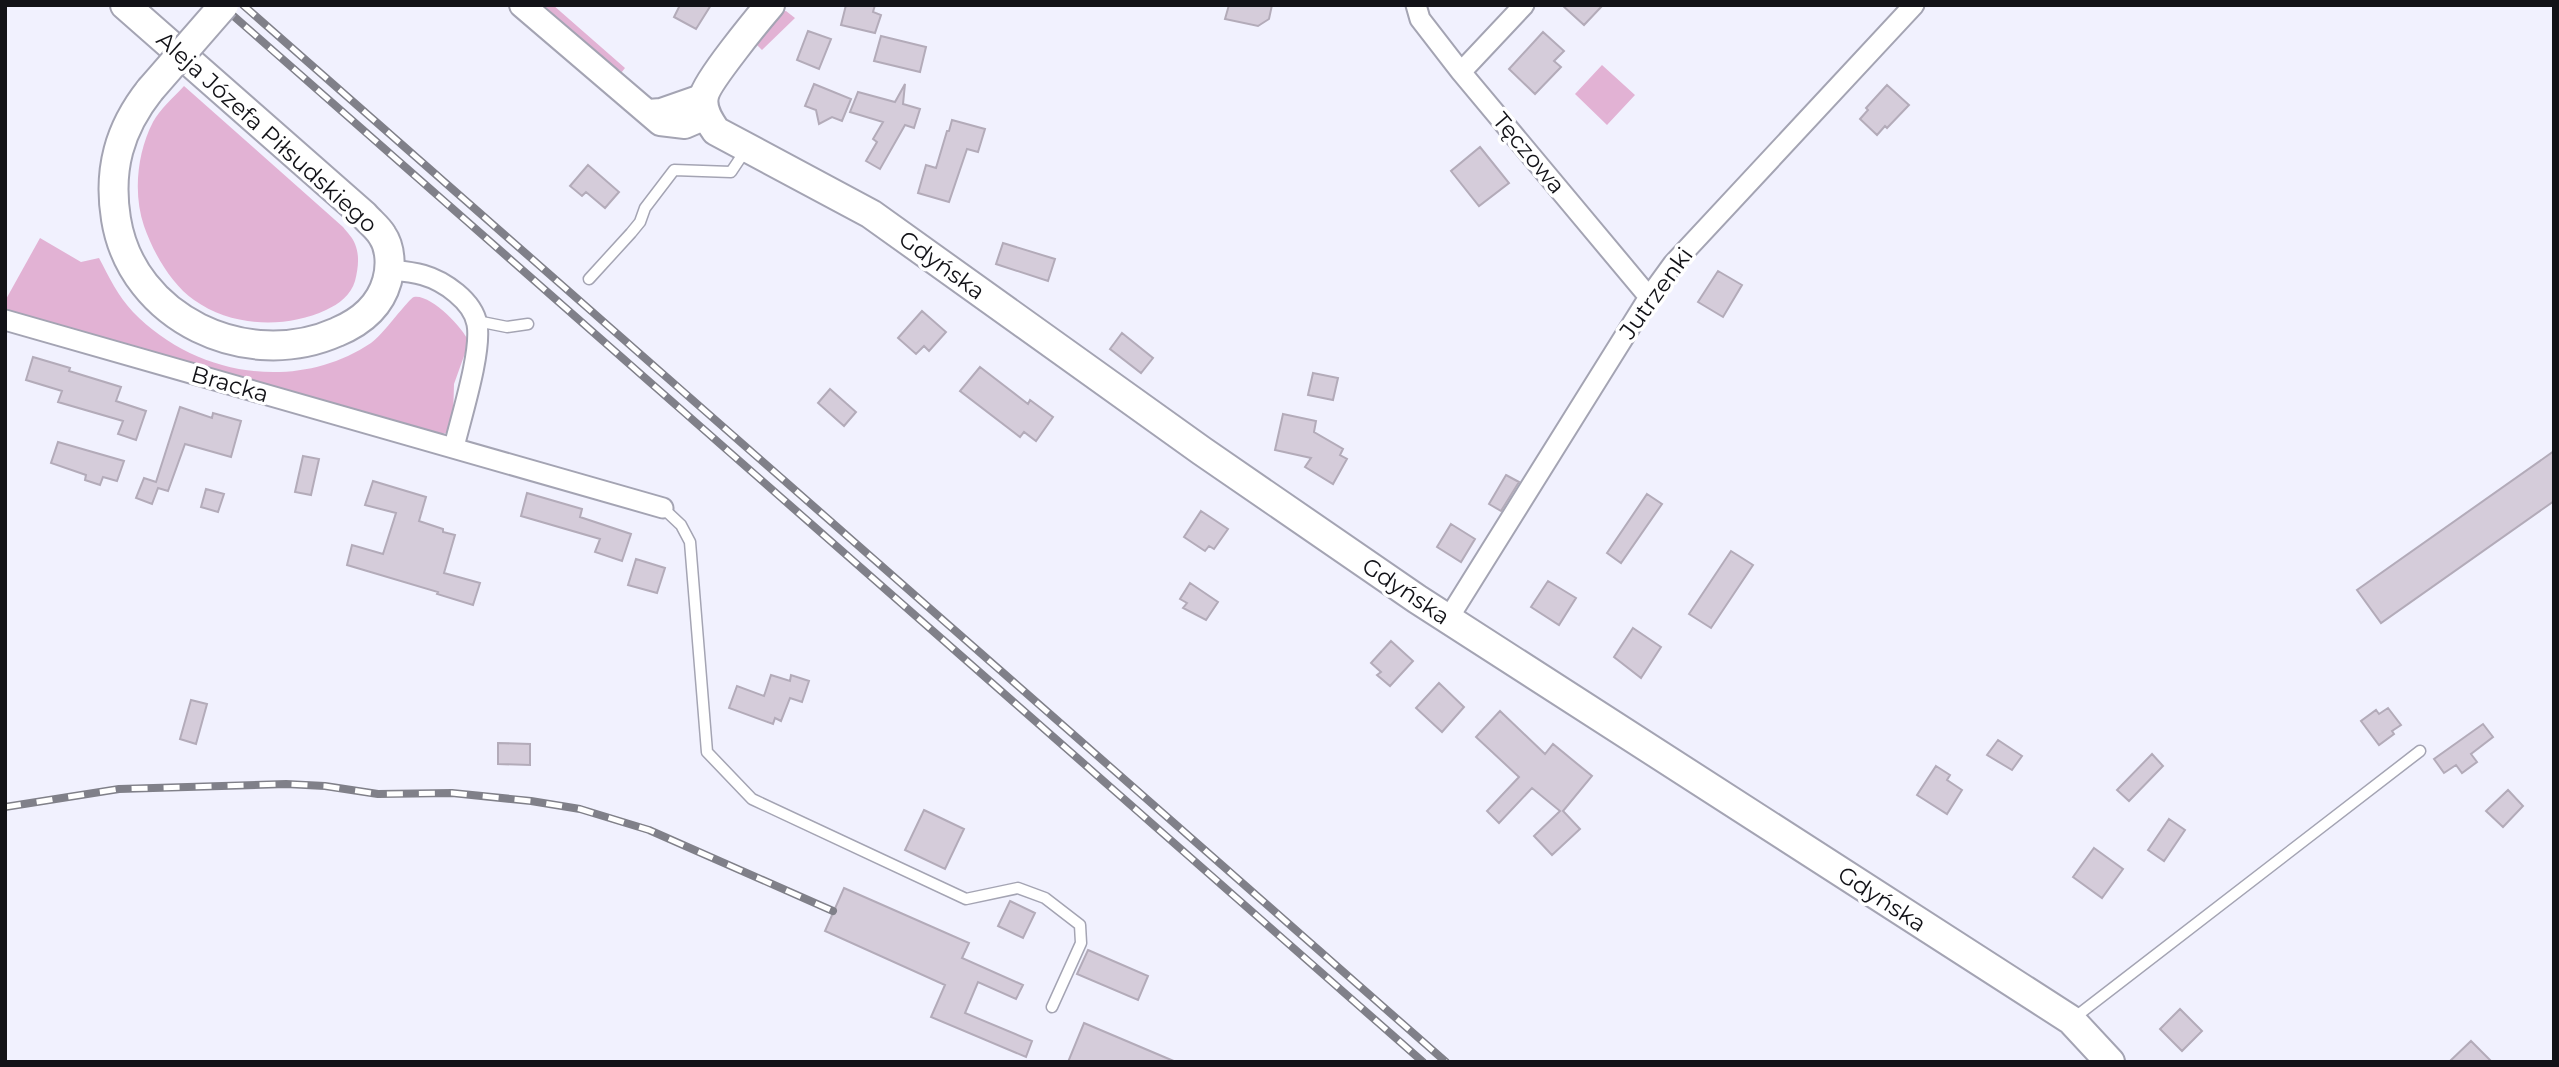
<svg xmlns="http://www.w3.org/2000/svg" width="2559" height="1067" font-family="Montserrat,sans-serif">
<rect width="100%" height="100%" fill="#f1f1fe"/>
<!-- green -->
<path fill="#e2b2d4" d="M543,5H553L625,68L621,73Z
M786,11L795,18L762,50L756,44L780,12Z
M1602,65L1635,95L1607,125L1575,94Z
M184,86L343,227C347,232 353,238 355,244C360,256 358,269 355,281C351,295 339,304 326,310C285,329 232,327 194,300C171,284 153,252 144,226C133,194 137,153 153,122C160,109 174,97 184,86Z
M40,238L81,262L99,258C109,277 118,296 133,312C195,376 296,393 371,343C382,336 409,298 414,297C431,294 463,328 469,342L454,384L453,420L446,433L436,436L5,314V301Z"/>
<!-- building -->
<path fill="#d5ccda" stroke="#b3abb9" stroke-width="2" d="M680,5H711L696,29L674,17Z
M846,5H875L873,12L881,15L875,33L841,25Z
M1229,5H1272L1269,19L1258,26L1225,19Z
M1562,5H1603L1584,25Z
M808,31L831,39L819,69L797,60Z
M1543,32L1564,51L1554,61L1561,67L1535,94L1509,69Z
M881,36L926,47L920,72L874,61Z
M814,84L851,99L842,121L832,117L819,124L816,110L805,106Z
M905,84L903,104L920,109L914,128L905,125L880,169L866,161L877,142L873,139L883,122L850,112L858,92L895,102Z
M1887,85L1909,105L1887,128L1885,126L1877,135L1860,119L1868,110L1866,108Z
M952,120L985,129L978,152L967,149L949,202L918,193L926,165L936,168L947,131H949Z
M1480,147L1509,183L1479,206L1451,171Z
M588,165L619,192L605,208L586,192L582,196L570,186Z
M1003,243L1055,259L1048,281L996,264Z
M1718,271L1742,285L1723,317L1698,302Z
M922,311L946,332L929,351L924,346L916,354L898,338Z
M1122,333L1153,358L1141,373L1110,349Z
M33,357L70,368L69,371L121,387L116,401L146,411L136,440L118,434L123,421L58,402L62,391L26,380Z
M980,367L1028,404L1030,400L1053,417L1036,441L1024,432L1020,437L960,391Z
M1313,373L1338,378L1333,400L1308,395Z
M830,389L856,412L844,426L818,403Z
M180,407L212,418L213,413L241,421L231,457L185,444L168,491L158,488L152,504L136,498L144,478L156,482Z
M1283,414L1316,421L1314,432L1343,449L1340,455L1347,459L1333,484L1305,467L1311,458L1275,450Z
M58,442L124,461L117,481L103,477L100,485L85,480L86,475L51,463Z
M2554,451V501L2381,623L2357,590Z
M303,456L319,459L311,495L295,492Z
M1506,475L1519,482L1501,511L1489,504Z
M373,481L426,497L419,521L443,529V532L455,535L444,573L480,583L473,605L437,594L438,592L347,565L352,545L383,554L396,513L365,505Z
M206,489L224,494L218,512L201,507Z
M527,493L582,509L580,517L631,534L622,561L595,552L600,539L521,516Z
M1647,494L1662,504L1621,563L1607,553Z
M1201,511L1228,529L1214,549L1209,546L1205,551L1184,537Z
M1451,524L1475,539L1461,562L1437,547Z
M1731,551L1753,565L1711,628L1689,614Z
M636,559L665,568L657,593L628,585Z
M1548,581L1576,598L1559,625L1531,607Z
M1190,583L1218,602L1206,620L1183,608L1187,603L1180,599Z
M1633,628L1661,647L1641,678L1614,657Z
M1391,641L1413,661L1390,686L1377,675L1381,672L1371,663Z
M771,675L790,681L791,675L809,681L802,702L790,698L781,721L775,718L773,724L729,708L737,686L764,696Z
M1439,683L1464,707L1442,732L1416,708Z
M191,700L207,704L196,744L180,739Z
M2388,708L2401,725L2392,731L2394,734L2379,745L2361,721L2376,710L2379,714Z
M1500,711L1545,754L1553,744L1592,776L1563,811L1580,829L1552,855L1534,836L1560,811L1532,788L1499,823L1487,811L1519,777L1476,737Z
M2483,724L2493,737L2471,754L2477,762L2462,773L2456,765L2444,773L2434,759Z
M1998,740L2022,756L2012,770L1987,755Z
M498,743L530,744V765L498,764Z
M2152,754L2163,766L2129,801L2117,790Z
M1936,766L1950,775L1947,780L1962,790L1947,814L1917,795Z
M2508,790L2523,806L2503,827L2486,811Z
M924,810L964,829L945,869L905,850Z
M2169,819L2185,830L2164,861L2148,850Z
M2094,848L2123,869L2102,898L2073,877Z
M844,888L969,943L962,958L1023,985L1016,999L978,982L965,1013L1032,1041L1026,1057L931,1017L945,985L825,931Z
M1010,901L1035,913L1023,938L998,926Z
M1088,950L1148,976L1138,1000L1077,974Z
M2180,1009L2202,1031L2182,1051L2160,1029Z
M1084,1023L1176,1062H1068Z
M2471,1041L2492,1062H2449Z"/>
<g fill="none" stroke-linecap="round" stroke-linejoin="round">
<defs>
<path id="service" d="M589,279L631,233L640,222L645,208L674,170L731,172L745,151
M477,321L507,327L528,324
M663,508L681,525L690,542L707,752L752,799L966,899L1018,888L1045,898L1080,925L1081,943L1052,1007
M2074,1018L2420,751"/>
<path id="minor" d="M1416,5L1420,19L1461,72L1649,297
M1461,72L1524,5
M390,270C401,271 413,272 423,275C444,281 473,301 477,324C482,352 461,417 454,447
M5,320L663,508
M1448,619L1649,297L1673,264L1914,5"/>
<path id="tertiary" d="M522,5L660,123L685,126L706,117
M648,112L661,111L704,96"/>
<path id="secondary" d="M125,5L364,215C370,222 378,228 382,235C391,248 391,267 387,281C380,306 361,322 337,332C247,372 132,319 116,219C108,170 119,129 150,90
M770,5C758,19 707,81 704,96C701,109 709,121 716,131L871,214L1202,451L1417,599L2071,1020L2110,1062"/>
</defs>
<!-- service casing -->
<use href="#service" stroke="#a4a4b3" stroke-width="13"/>
<!-- minor casing -->
<use href="#minor" stroke="#a4a4b3" stroke-width="23"/>
<!-- tertiary casing -->
<use href="#tertiary" stroke="#a4a4b3" stroke-width="28"/>
<!-- secondary casing -->
<use href="#secondary" stroke="#a4a4b3" stroke-width="32"/>
<!-- service -->
<use href="#service" stroke="#fff" stroke-width="10"/>
<!-- minor -->
<use href="#minor" stroke="#fff" stroke-width="19"/>
<!-- tertiary -->
<use href="#tertiary" stroke="#fff" stroke-width="24"/>
<!-- secondary -->
<use href="#secondary" stroke="#fff" stroke-width="28"/>
<defs>
<path id="rail" d="M221,5L1423,1062
M243,5L1446,1062
M5,807L119,789L286,784L325,786L378,794L452,793L531,801L580,809L649,830L833,911"/>
</defs>
<!-- rail casing -->
<use href="#rail" stroke="#808089" stroke-width="8"/>
<!-- rail -->
<use href="#rail" stroke="#fff" stroke-width="5" stroke-dasharray="16" stroke-linecap="butt"/>
<defs>
<path id="secondary-bridge" d="M150,90L224,5"/>
</defs>
<!-- secondary-bridge casing -->
<use href="#secondary-bridge" stroke="#a4a4b3" stroke-width="32" stroke-linecap="butt"/>
<!-- secondary-bridge -->
<use href="#secondary-bridge" stroke="#fff" stroke-width="28"/>
</g>
<g text-anchor="middle" stroke-width="7" stroke-linejoin="round" paint-order="stroke">
<!-- street labels -->
<g font-size="23" fill="#121217" stroke="#fff">
<text transform="translate(267 132) rotate(42)" y="8">Aleja Józefa Piłsudskiego</text>
<text transform="translate(1529 153) rotate(50)" y="8">Tęczowa</text>
<text transform="translate(942 265) rotate(36)" y="8">Gdyńska</text>
<text transform="translate(1656 293) rotate(-54)" y="8">Jutrzenki</text>
<text transform="translate(230 384) rotate(16)" y="8">Bracka</text>
<text transform="translate(1406 591) rotate(34)" y="8">Gdyńska</text>
<text transform="translate(1882 899) rotate(33)" y="8">Gdyńska</text>
</g>
</g>
<!-- border -->
<rect width="2559" height="1067" fill="none" stroke="#121217" stroke-width="14"/>
</svg>
